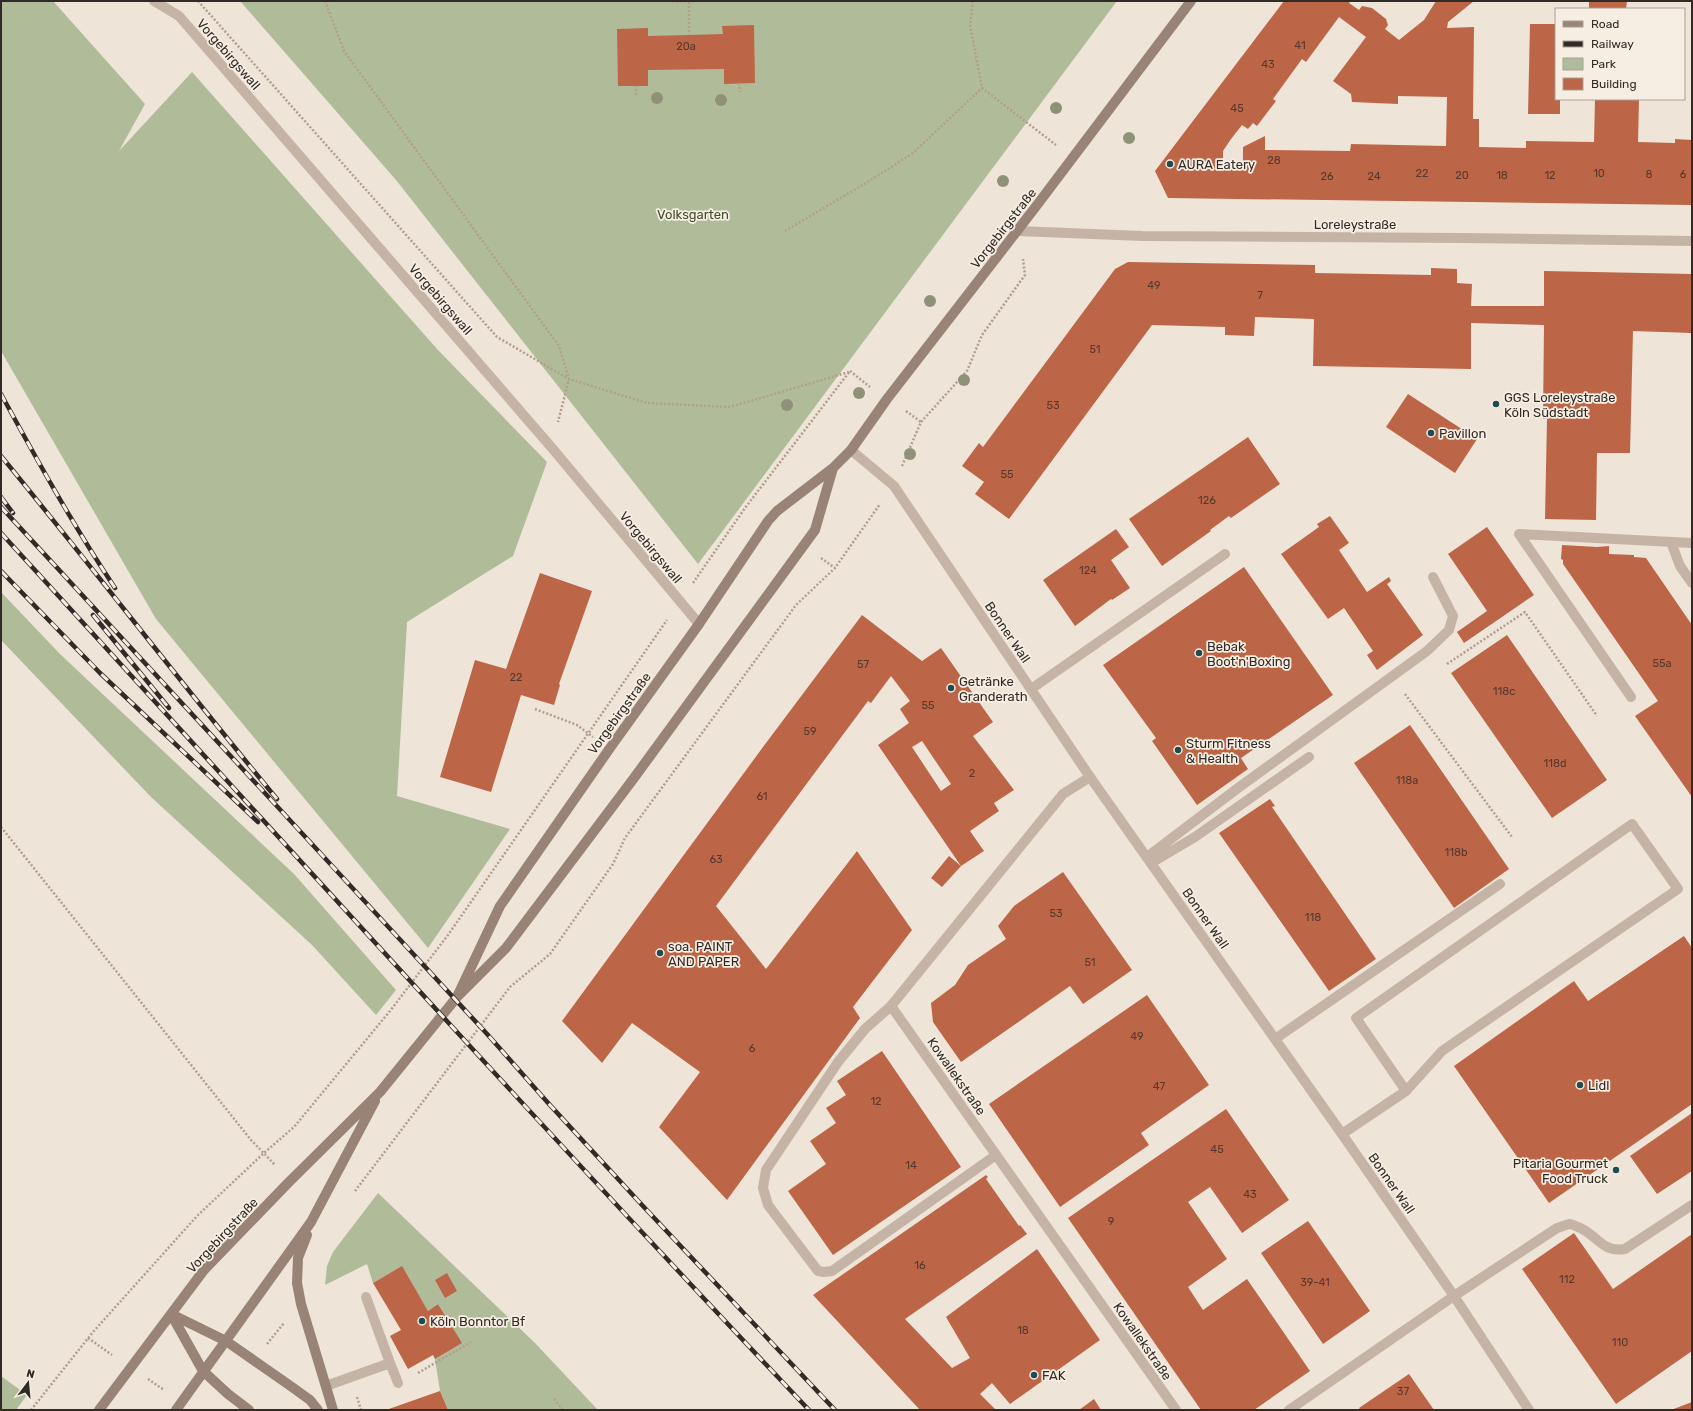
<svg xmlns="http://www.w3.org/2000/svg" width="1693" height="1411" font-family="Rubik,sans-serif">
<rect width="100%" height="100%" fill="#efe4d8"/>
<!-- green -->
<path fill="#b0bc99" d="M1,1H53L145,104L119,151L192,72L438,350L547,462L513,556L407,622L397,796L510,829L428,948L156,619L1,351Z
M240,1H1117L698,564L396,180Z
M1,592L60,654L294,874L396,990L376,1015L312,945L151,797L1,640Z
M378,1193L535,1343L598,1410H448L440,1391L435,1359L461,1343L438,1304L428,1311L401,1267L373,1283L367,1264L325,1285L327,1266L333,1252Z
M1,1376L27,1395L16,1410H1Z"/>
<!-- building -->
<path fill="#bd6547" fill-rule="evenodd" d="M1284,1H1350L1349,3L1359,10L1362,6L1372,8L1386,19L1388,25L1385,29L1399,40L1424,20L1436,1H1474L1448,22L1447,28L1474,27L1473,119H1479V147L1526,148V141L1594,142L1595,99H1639L1638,142L1675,143V139L1692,140V205L1168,198L1155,171ZM1339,17L1366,37L1333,81L1351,94L1352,102L1398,104V96L1447,97L1446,146L1351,144L1350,151L1265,150V136L1243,147V169H1223V151L1231,139L1242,125L1248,129L1253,123L1257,126L1276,101L1273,99L1302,59L1306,62Z
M1589,1H1627L1626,9H1589Z
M1530,24H1556V99H1560V114H1528Z
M754,25L755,83L724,84V69L648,70V86H618L617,29L648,28V36L689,35L723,34L722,26Z
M1128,262L1315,265V273L1431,275V268L1457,269V283L1472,284L1471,306H1544V271L1692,274V333L1633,331L1630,453H1597L1596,520L1545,519L1547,419H1543L1544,325L1471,323V369L1313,366L1314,319L1255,317L1254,336L1225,335V327L1152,325L1009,519L975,494L984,482L962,466L979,443L983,447L1115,269Z
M1408,394L1477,439L1455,473L1386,427Z
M1248,437L1280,484L1231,518L1229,516L1210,530L1211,531L1162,566L1129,519Z
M1330,516L1349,543L1339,550L1367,592L1389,577L1391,581L1387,584L1423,635L1377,670L1367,655L1373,651L1344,608L1328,619L1281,554L1319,527L1317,524Z
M1487,527L1534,595L1464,643L1457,632L1487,611L1448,554Z
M1116,529L1129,547L1111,560L1130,588L1112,600L1111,599L1075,626L1043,580Z
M1562,545L1597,547L1609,546V554L1634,555V557L1646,558L1692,625V797L1635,716L1658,701L1563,564V560L1561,559Z
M1244,567L1333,695L1241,758L1248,769L1197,805L1152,741L1156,738L1103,665Z
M540,573L592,591L559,684L560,685L554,705L521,695L491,792L440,777L475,660L506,669Z
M862,615L922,661L941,648L993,722L973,736L1014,790L994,803L999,811L970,831L984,851L961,866L878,745L909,723L900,709L910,701L891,676L871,703L868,701L716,906L766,969L857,851L912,930L853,1007L860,1018L727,1200L659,1127L700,1072L632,1023L602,1063L562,1021L763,747ZM922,741L951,784L941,791L912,747Z
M1507,635L1607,780L1552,818L1451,673Z
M1410,725L1509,869L1454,908L1354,763Z
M1270,799L1275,806L1272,807L1376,959L1329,991L1219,833Z
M949,856L961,866L942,887L931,878Z
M1063,872L1132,970L1083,1004L1070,986L961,1062L933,1022L931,1003L955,985L968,965L1006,939L998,926L1014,906Z
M1684,936L1692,948V1104L1549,1203L1454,1066L1574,981L1588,1001Z
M1147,995L1209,1085L1141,1133L1149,1145L1060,1207L989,1104Z
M882,1051L961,1167L833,1255L788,1191L826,1164L810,1141L836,1123L826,1108L846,1095L837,1081Z
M1226,1109L1289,1200L1242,1233L1210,1187L1188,1202L1227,1259L1188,1287L1203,1310L1247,1279L1310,1371L1254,1410H1201L1068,1218Z
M1692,1113V1171L1657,1194L1630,1156Z
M986,1175L988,1177L986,1179L1019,1226L1020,1225L1027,1234L905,1319L952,1368L970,1358L946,1317L1037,1249L1100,1340L1010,1404L992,1383L980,1394L996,1410H920L813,1295Z
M1308,1221L1370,1311L1323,1344L1261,1253Z
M1574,1233L1613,1289L1692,1234V1351L1616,1404L1522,1269Z
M402,1266L428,1311L438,1304L462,1343L435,1359L433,1355L408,1369L390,1336L401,1330L373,1283Z
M447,1273L457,1291L445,1298L435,1280Z
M1409,1374L1434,1410H1360L1359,1408Z
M440,1391L448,1410H386Z
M1094,1399L1101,1410H1079Z
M1692,1402V1410H1671Z"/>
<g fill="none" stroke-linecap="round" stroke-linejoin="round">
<!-- path -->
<path stroke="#b19e8f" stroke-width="2.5" stroke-dasharray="2 2" stroke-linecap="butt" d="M198,1L497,337L569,379L647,403L730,407L849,372
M325,1L344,51L559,346L569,379L558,422
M668,1L689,2L698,1
M973,1L970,25L982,88L1056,145
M689,2V35
M739,83L740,92
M636,95V86
M785,231L866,183L913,153L982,88
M850,371L870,387
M906,411L921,422
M902,466L921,422L967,371L982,335L1025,275L1023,259
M821,558L835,568
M693,583L745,508L850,371
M1447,664L1525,612L1597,716
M1405,694L1512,837
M535,709L577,725L593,737
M1,827L251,1140L275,1165
M355,1191L510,987L550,954L613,864L625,838L796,605L835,568L880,504
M88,1338L112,1355
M267,1344L284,1323
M418,1373L471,1342
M148,1379L164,1390
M357,1397L361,1410
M554,1399L563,1410
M31,1410L93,1332L197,1216L264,1153L294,1127L390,1011L448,935L667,620"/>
<!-- service -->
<path stroke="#c5b4a5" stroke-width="10" d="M1671,542L1680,566L1692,583
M1031,689L1225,554
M1631,697L1519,534L1692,543
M1147,857L1238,788L1427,651L1449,630L1453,616L1433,577
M1151,863L1195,837L1309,757
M891,1006L865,1029L838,1062L766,1170L763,1188L768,1205L818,1271L824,1272L832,1271L996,1155
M1275,1039L1500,884
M1342,1134L1406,1091L1442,1051L1678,889L1632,824L1356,1018L1406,1091
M1454,1296L1557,1228C1561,1227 1565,1225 1569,1224C1572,1224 1575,1226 1578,1227C1597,1234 1601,1253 1625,1249L1692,1205
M390,1363L398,1383
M326,1386L390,1363L366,1297"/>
<!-- minor -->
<path stroke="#c5b4a5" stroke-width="10" d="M154,1L179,16L552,448L699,624
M1018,231L1142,236L1460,238L1692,241
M1090,777L1063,794L891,1006L1176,1410
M1289,1410L1454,1296"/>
<!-- tertiary -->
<path stroke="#c5b4a5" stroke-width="10" d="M851,450L894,486L1090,777L1342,1134L1454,1296L1529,1410"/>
<!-- secondary -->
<path stroke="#998377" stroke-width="10" d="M457,997L500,906L610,748L699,624L768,521L777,511L833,468L851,450L887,399L1034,209L1191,1
M307,1235L298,1258L297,1283L301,1304L333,1410
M171,1314L226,1341L292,1387L310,1400L318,1410
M171,1314L203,1371L228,1394L249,1410
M99,1410L204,1270L289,1182L380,1092L457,997L506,948L634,778L815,530L833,468
M176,1410L311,1222L375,1101"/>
<defs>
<path id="rail" d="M1,394C37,460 73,525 115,588
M1,456C94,569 183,686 277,799
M1,497L13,513
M1,507L488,1035L549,1104L642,1205L835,1410
M1,533C269,826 536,1122 809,1410
M1,571L100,673L258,822
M93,615L169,708"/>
</defs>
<!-- rail casing -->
<use href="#rail" stroke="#322a26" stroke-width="4.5"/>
<!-- rail -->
<use href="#rail" stroke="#f7eee3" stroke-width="3" stroke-dasharray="9" stroke-linecap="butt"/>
</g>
<!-- trees -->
<g fill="#8f9279">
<circle cx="657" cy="98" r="6"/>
<circle cx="721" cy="100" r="6"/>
<circle cx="1056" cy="108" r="6"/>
<circle cx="1129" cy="138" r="6"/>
<circle cx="1003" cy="181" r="6"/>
<circle cx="930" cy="301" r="6"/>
<circle cx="964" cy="380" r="6"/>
<circle cx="859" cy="393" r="6"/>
<circle cx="787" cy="405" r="6"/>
<circle cx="910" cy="454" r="6"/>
</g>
<!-- markers -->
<g fill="#1e4c50" stroke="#f7eee3" stroke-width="1.5">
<circle cx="1170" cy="164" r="4"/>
<circle cx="1496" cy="404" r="4"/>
<circle cx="1431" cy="433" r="4"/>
<circle cx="1199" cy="653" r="4"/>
<circle cx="951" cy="688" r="4"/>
<circle cx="1178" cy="750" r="4"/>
<circle cx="660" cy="953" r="4"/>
<circle cx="1580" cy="1085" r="4"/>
<circle cx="1616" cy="1170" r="4"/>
<circle cx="422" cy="1321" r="4"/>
<circle cx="1034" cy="1375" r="4"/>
</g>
<g text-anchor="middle" stroke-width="3.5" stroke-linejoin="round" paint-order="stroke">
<!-- number labels -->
<g font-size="11" fill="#55392e">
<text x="1300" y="49">41</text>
<text x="686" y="50">20a</text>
<text x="1268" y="68">43</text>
<text x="1237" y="112">45</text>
<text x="1274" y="164">28</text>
<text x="1422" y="177">22</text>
<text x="1599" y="177">10</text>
<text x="1649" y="178">8</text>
<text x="1683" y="178">6</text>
<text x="1462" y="179">20</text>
<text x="1502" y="179">18</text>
<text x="1550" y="179">12</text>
<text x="1327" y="180">26</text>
<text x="1374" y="180">24</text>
<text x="1154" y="289">49</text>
<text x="1260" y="299">7</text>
<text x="1095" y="353">51</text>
<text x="1053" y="409">53</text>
<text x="1007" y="478">55</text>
<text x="1207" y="504">126</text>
<text x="1088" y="574">124</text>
<text x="1662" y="667">55a</text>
<text x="863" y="668">57</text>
<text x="516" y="681">22</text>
<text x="1504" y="695">118c</text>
<text x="928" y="709">55</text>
<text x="810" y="735">59</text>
<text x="1555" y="767">118d</text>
<text x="972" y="777">2</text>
<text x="1407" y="784">118a</text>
<text x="762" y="800">61</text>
<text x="1456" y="856">118b</text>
<text x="716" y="863">63</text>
<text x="1056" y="917">53</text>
<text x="1313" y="921">118</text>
<text x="1090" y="966">51</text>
<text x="1137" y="1040">49</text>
<text x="752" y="1052">6</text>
<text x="1159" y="1090">47</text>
<text x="876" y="1105">12</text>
<text x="1217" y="1153">45</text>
<text x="911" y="1169">14</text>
<text x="1250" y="1198">43</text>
<text x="1111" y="1225">9</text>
<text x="920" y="1269">16</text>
<text x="1567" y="1283">112</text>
<text x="1315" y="1286">39-41</text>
<text x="1023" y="1334">18</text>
<text x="1620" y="1346">110</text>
<text x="1403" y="1395">37</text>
</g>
<!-- street labels -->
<g font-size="13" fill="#322a26" stroke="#f7eee3">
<text transform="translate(229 54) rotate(49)" y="5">Vorgebirgswall</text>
<text x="1355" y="229">Loreleystraße</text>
<text transform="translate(1003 228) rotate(-52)" y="5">Vorgebirgstraße</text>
<text transform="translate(441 299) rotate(49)" y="5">Vorgebirgswall</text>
<text transform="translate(651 547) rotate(50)" y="5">Vorgebirgswall</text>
<text transform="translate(1008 632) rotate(56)" y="5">Bonner Wall</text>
<text transform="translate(619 713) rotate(-54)" y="5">Vorgebirgstraße</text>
<text transform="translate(1206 918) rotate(55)" y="5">Bonner Wall</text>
<text transform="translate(957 1076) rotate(55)" y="5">Kowallekstraße</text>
<text transform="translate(1392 1183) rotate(55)" y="5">Bonner Wall</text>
<text transform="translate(222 1235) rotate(-47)" y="5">Vorgebirgstraße</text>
<text transform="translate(1143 1341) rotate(55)" y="5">Kowallekstraße</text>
</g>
<!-- poi labels -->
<g font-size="13" fill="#322a26" stroke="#f7eee3" text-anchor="start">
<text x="1178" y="169">AURA Eatery</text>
<text x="1504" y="402">GGS Loreleystraße<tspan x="1504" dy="15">Köln Südstadt</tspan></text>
<text x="1439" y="438">Pavillon</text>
<text x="1207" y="651">Bebak<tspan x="1207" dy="15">Boot'n'Boxing</tspan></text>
<text x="959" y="686">Getränke<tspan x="959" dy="15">Granderath</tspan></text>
<text x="1186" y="748">Sturm Fitness<tspan x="1186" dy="15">&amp; Health</tspan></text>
<text x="668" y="951">soa. PAINT<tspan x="668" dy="15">AND PAPER</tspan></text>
<text x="1588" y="1090">Lidl</text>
<text x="1608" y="1168" text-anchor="end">Pitaria Gourmet<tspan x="1608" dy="15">Food Truck</tspan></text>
<text x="430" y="1326">Köln Bonntor Bf</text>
<text x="1042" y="1380">FAK</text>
</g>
<!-- park labels -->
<g font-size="13" fill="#414e2b" stroke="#f7eee3">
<text x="693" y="219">Volksgarten</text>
</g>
</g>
<!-- border -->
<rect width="1693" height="1411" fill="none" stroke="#322a26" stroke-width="4"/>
<!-- legend -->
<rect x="1555" y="8" width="130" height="92" fill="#f7eee3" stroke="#a8a097"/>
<rect x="1563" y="21" width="20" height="6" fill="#998377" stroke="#a8a097"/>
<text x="1591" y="28" font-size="12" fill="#322a26">Road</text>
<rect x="1563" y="41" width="20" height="6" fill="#322a26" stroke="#a8a097"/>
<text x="1591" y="48" font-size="12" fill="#322a26">Railway</text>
<rect x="1563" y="58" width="20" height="12" fill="#b0bc99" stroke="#a8a097"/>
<text x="1591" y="68" font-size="12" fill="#322a26">Park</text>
<rect x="1563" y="78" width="20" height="12" fill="#bd6547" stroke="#a8a097"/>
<text x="1591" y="88" font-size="12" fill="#322a26">Building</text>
<!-- north arrow -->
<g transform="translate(28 1383) rotate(16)" stroke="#f7eee3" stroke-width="3" paint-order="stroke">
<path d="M0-3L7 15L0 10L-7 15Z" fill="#322a26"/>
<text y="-6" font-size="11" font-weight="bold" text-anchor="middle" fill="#322a26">N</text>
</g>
</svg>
